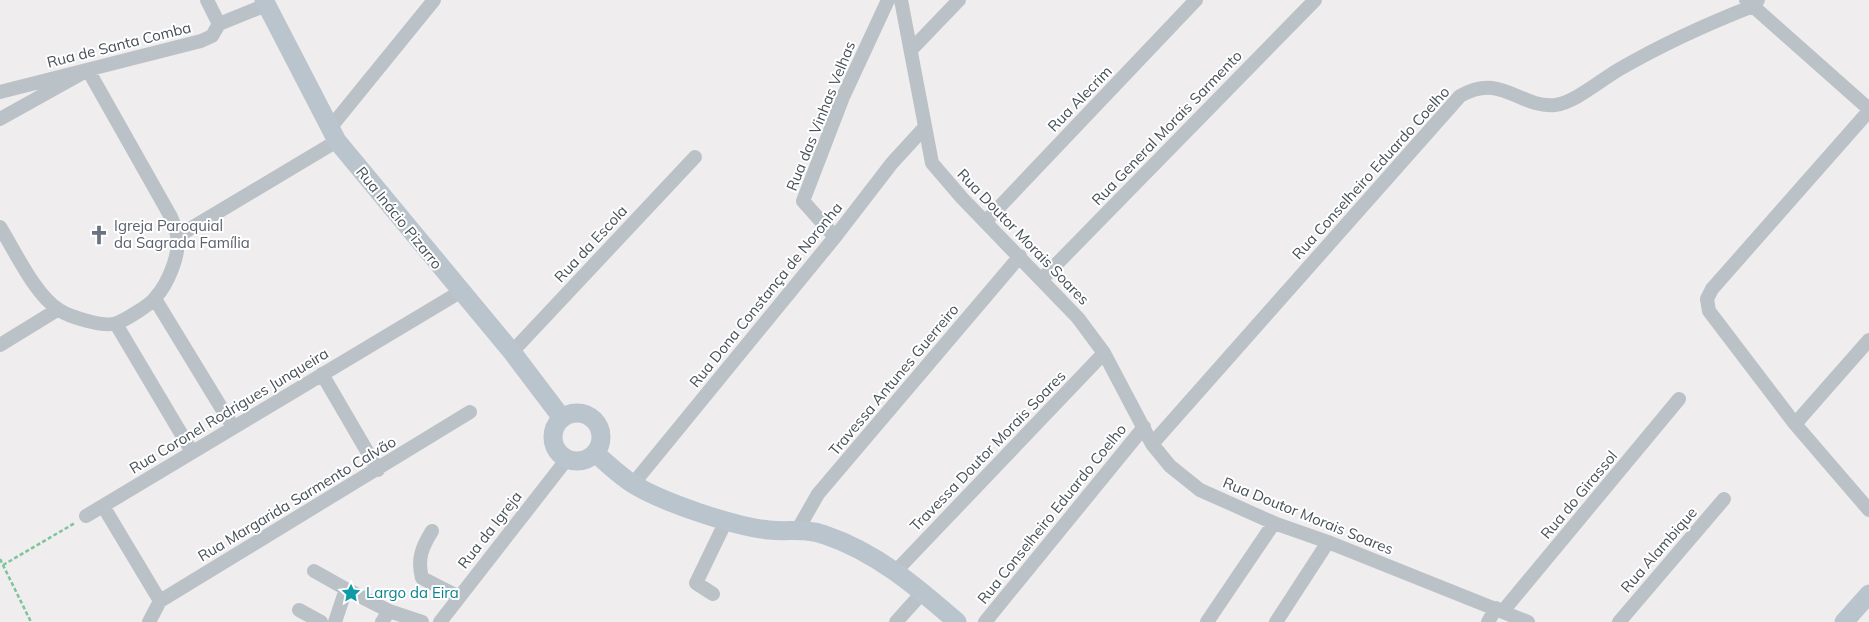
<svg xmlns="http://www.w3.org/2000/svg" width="1869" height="622" font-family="Mulish,sans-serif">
<rect width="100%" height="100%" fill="#efeded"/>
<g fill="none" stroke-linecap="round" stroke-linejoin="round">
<!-- path -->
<path stroke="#7bc49c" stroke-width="2.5" stroke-dasharray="4 2.5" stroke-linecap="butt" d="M0,559L31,622
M3,565L75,523"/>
<!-- street -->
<path stroke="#bac2c8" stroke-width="14" d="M207,0L219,24
M901,0L932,163L962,198L1078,318L1104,353L1152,444L1170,466L1200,490L1274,523L1328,542L1528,622
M1746,0L1869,109
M911,50L959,0
M0,92L201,41L212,36L219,24L266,5
M1869,111L1712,289L1707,299L1709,311L1795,424L1869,510
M0,119L88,70L171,217C173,222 176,229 177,235C181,253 168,284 155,298C150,305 125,320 117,323C105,328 70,317 59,310C35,295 15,251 0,227
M330,128L434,0
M986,221L1196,0
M178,236L337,141
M835,237L803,201L843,97L888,0
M1042,279L1315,0
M155,299L233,427
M116,324L192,452
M0,345L57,310
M512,352L695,157
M322,374L378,470
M1795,424L1869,340
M1152,444L1460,96C1502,72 1518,108 1555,105C1574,103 1601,80 1618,70C1661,45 1707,24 1753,6L1758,0
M633,484L835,237L892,163L925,127
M103,506L160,601
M86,516L460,292
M798,529L818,494L1020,256
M432,531C422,547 417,559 422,578L459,597
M314,571L346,589
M895,572L1104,353
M713,594L696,583L726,521
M299,610L321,622
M1503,611L1679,399
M149,622L160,601L470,412
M335,622L346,589L389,611L422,622
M382,622L389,611
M440,622L567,459
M896,622L923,592
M985,622L1144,427
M1207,622L1274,523
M1276,622L1328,542
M1488,622L1496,608
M1619,622L1724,499"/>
<!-- secondary -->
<path stroke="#bac4cd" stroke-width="19" d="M264,0L337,141L512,352L562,418
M553 437a24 24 0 1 1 48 0a24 24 0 1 1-48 0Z
M595,453C607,463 619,475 633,484C662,502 735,527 769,530C788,532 806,528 825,535C876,552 917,587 957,622
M1844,622L1869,594"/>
</g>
<!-- icons -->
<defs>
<symbol id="church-bare" viewBox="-9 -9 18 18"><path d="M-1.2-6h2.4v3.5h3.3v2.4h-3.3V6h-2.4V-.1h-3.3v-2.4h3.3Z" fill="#6b7280" stroke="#fff" stroke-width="2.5" paint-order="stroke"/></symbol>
<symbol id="sight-bare" viewBox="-9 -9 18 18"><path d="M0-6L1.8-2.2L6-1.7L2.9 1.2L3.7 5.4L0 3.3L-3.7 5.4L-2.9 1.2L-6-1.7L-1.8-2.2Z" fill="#0f9aa8" stroke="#fff" stroke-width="2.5" paint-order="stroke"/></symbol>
</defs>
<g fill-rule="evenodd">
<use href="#church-bare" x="85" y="221" width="28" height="28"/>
<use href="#sight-bare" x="337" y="579" width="28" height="28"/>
</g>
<g text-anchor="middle" stroke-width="4" stroke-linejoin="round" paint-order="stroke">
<!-- street labels -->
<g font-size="15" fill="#475158" stroke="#fff">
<text transform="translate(119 45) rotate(-14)" y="5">Rua de Santa Comba</text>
<text transform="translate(1080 99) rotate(-46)" y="5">Rua Alecrim</text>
<text transform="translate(821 116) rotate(-68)" y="5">Rua das Vinhas Velhas</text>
<text transform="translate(1167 128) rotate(-46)" y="5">Rua General Morais Sarmento</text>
<text transform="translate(1371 173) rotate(-48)" y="5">Rua Conselheiro Eduardo Coelho</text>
<text transform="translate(399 218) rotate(51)" y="5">Rua Inácio Pizarro</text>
<text transform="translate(1023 237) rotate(46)" y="5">Rua Doutor Morais Soares</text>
<text transform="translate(591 244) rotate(-47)" y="5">Rua da Escola</text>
<text transform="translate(766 295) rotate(-51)" y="5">Rua Dona Constança de Noronha</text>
<text transform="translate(894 380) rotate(-50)" y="5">Travessa Antunes Guerreiro</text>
<text transform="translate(229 411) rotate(-31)" y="5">Rua Coronel Rodrigues Junqueira</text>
<text transform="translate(988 451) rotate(-46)" y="5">Travessa Doutor Morais Soares</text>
<text transform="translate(1579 495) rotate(-50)" y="5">Rua do Girassol</text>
<text transform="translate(297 499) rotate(-31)" y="5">Rua Margarida Sarmento Calvão</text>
<text transform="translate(1052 514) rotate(-51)" y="5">Rua Conselheiro Eduardo Coelho</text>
<text transform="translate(1308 516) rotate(22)" y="5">Rua Doutor Morais Soares</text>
<text transform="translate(490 530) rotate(-52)" y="5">Rua da Igreja</text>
<text transform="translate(1659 550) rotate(-49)" y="5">Rua Alambique</text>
</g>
<!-- worship labels -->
<g font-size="15" fill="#5b616d" stroke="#fff" text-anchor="start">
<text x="114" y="231">Igreja Paroquial<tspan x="114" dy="17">da Sagrada Família</tspan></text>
</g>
<!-- culture labels -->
<g font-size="15" fill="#0d838f" stroke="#fff" text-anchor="start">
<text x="366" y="598">Largo da Eira</text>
</g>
</g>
</svg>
